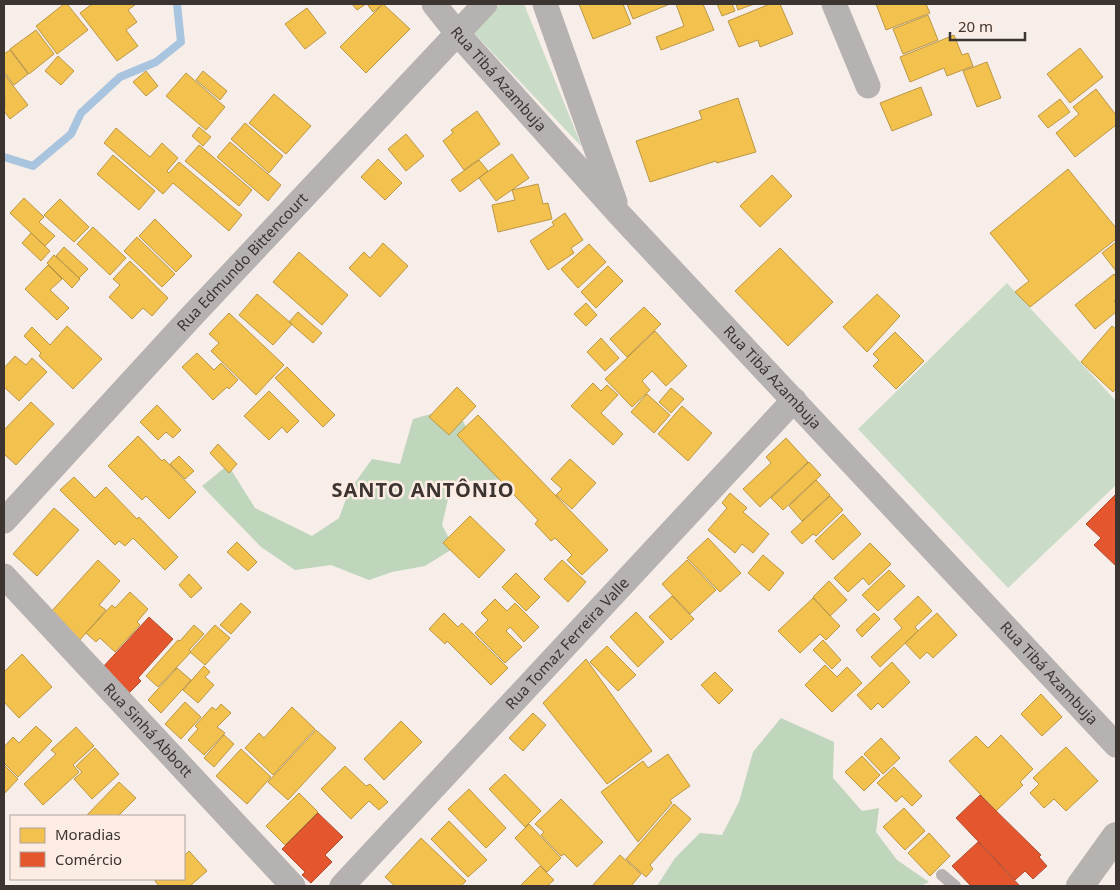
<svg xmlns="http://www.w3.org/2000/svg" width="1120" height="890" font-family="'Noto Sans',sans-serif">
<rect width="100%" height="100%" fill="#f7eee9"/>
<!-- green -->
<path fill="#cadcc7" d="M500,4H524L582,147L473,32Z
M1007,283L1116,401V485L1008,588L858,429Z"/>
<!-- forest -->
<path fill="#bfd5bc" d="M456,407L478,451L509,479L452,482L442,525L454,548L425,566L392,572L369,580L331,565L295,570L261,547L202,486L228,465L255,508L312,536L339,518L349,491L372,459L400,464L413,419Z
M781,718L834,742L833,778L862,811L879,808L876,832L897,860L929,882L920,886H657L675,858L700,833L722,835L739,802L753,752Z"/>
<!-- homes -->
<path fill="#f2c14e" stroke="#bb9745" d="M64,4H67L88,30L57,54L36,26Z
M92,4H136L128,10L137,22L126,30L138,46L117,61L80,13Z
M352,4H366L357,10Z
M367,4H383L373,12Z
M383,4L410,29L366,73L340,47Z
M579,4H623L631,24L593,39Z
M627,4H670L633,19Z
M676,4H703L714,30L661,50L656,37L684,26Z
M717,4H732L735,11L722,16Z
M736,4H754L738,10Z
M770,4H780L793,34L760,47L758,40L739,47L728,21Z
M876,4H926L930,13L886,30Z
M307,8L326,33L305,49L285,24Z
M928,15L938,40L903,54L893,29Z
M36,30L54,54L29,74L10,49Z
M954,35L962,55L968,53L973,66L947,76L944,68L910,82L900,57Z
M1080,48L1103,77L1070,103L1047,74Z
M10,50L28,74L14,85L4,72V54Z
M58,56L74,71L61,85L45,71Z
M987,62L1001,98L977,107L963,71Z
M146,71L158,86L146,96L133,82Z
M203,71L227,91L220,100L196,80Z
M186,73L225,107L206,130L166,96Z
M4,74L28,105L10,119L4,111L5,105Z
M921,87L932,115L892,131L880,103Z
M1096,89L1116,115V125L1075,157L1056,133L1079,114L1073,107Z
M274,94L311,126L286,154L249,123Z
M738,98L756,152L717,163L716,161L650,182L636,141L702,119L699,111Z
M1060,99L1070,112L1048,128L1038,116Z
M477,111L500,144L464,170L443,141L453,133L451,130Z
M245,123L283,156L269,173L231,139Z
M199,127L211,137L203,146L192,136Z
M116,128L150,157L162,143L178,158L167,171L169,173L179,162L242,215L229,231L173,183L163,194L104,143Z
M406,134L424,156L406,171L388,149Z
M230,142L281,185L268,201L217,157Z
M199,145L252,190L239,206L185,161Z
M512,154L529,178L496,201L479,178Z
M113,155L155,191L139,210L97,174Z
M378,159L402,183L385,200L361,177Z
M479,160L488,171L460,192L451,180Z
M1068,169L1116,228V239L1030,307L1015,292L1029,281L990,233Z
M772,175L792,196L760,227L740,206Z
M538,184L543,204L548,203L552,219L498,232L492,205L515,200L512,190Z
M24,198L44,217L39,222L55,236L45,246L10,213Z
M60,199L89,227L74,242L44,215Z
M565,213L583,240L571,248L574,253L548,270L530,241L554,225L552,222Z
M155,219L192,256L176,272L139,236Z
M93,227L126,258L110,275L77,244Z
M31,233L50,251L41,261L22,243Z
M137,237L175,274L162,287L124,251Z
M1116,242V271L1102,253Z
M383,243L408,266L380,297L349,268L364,252L370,258Z
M589,244L606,262L578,288L561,269Z
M64,247L88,269L79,278L56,256Z
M780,248L833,302L788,346L735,291Z
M299,252L348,295L322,325L273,282Z
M54,255L80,279L72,288L47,263Z
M130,261L168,298L152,316L143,308L132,319L109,297L120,285L113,279Z
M48,265L62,279L50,290L69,308L57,320L25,289Z
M608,266L623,281L596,308L581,292Z
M1114,274L1116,277V299L1114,301L1116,304V312L1095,329L1075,305Z
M257,294L292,324L273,345L239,315Z
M877,294L900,316L867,352L843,327Z
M586,303L597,315L586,326L574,314Z
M644,307L661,324L627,357L610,339Z
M298,312L322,333L313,343L289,322Z
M229,313L284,365L256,395L211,351L219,343L209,334Z
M67,326L102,359L73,389L39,356L41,353L24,336L32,327L50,345Z
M1112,326L1116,329V388L1113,392L1081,362Z
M655,331L687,366L666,386L652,371L642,381L650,390L632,407L605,379Z
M895,332L924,361L896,389L873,366L879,360L873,354Z
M601,338L619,358L605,371L587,352Z
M197,353L214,370L221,363L238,380L229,389L227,387L213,400L182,367Z
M15,356L26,365L32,358L47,372L19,401L4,387V368Z
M287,367L335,415L323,427L275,378Z
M593,383L601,391L607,385L618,395L601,413L623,434L613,445L571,406Z
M457,387L476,406L449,435L429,417Z
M671,388L684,399L671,413L659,402Z
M269,391L299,421L287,433L282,427L269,440L244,416Z
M647,394L670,415L654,433L631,412Z
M31,402L54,424L16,465L4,454V430Z
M157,405L181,430L173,438L166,432L158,440L140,422Z
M682,406L712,433L688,461L658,434Z
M478,415L608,550L582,575L567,560L572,555L555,538L551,541L535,524L538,520L457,435Z
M138,436L162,461L164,459L196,492L169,519L146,496L142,500L108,466Z
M786,438L808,462L760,507L743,489L771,463L766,457Z
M218,444L237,464L229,473L210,453Z
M179,456L194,471L185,479L170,464Z
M570,459L596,483L572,509L556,495L562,489L551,479Z
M809,462L821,475L783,510L771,498Z
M74,477L95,498L106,487L137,519L139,517L178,557L165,570L133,538L125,546L119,541L115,545L60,490Z
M816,480L830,495L802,521L789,506Z
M730,493L747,508L743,512L769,534L753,553L742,544L735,553L708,530L727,508L722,503Z
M830,496L843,510L816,536L813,534L802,544L791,532Z
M54,508L79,530L37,576L13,554Z
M843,514L861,534L833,560L815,541Z
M470,516L505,550L479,578L443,543Z
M708,538L741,573L720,592L687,558Z
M237,542L257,562L248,571L227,552Z
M870,543L891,564L869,585L863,578L848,592L834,578Z
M763,555L784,573L769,591L748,573Z
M98,560L120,581L99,605L106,610L79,641L49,614Z
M562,560L586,582L568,602L544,579Z
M687,560L716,590L690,614L662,584Z
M889,570L905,586L878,611L862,595Z
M516,573L540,597L526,611L502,587Z
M189,574L202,588L191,598L179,585Z
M829,581L847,600L830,616L813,597Z
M130,592L148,609L137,622L140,625L115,652L100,638L96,642L86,633L112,605L115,608Z
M672,596L694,619L671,640L649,617Z
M918,596L932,611L915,627L918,631L880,667L871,657L902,628L894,619Z
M813,598L840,626L826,640L820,634L800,653L778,631Z
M495,599L507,611L515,603L539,627L524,642L510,627L506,631L522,647L505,663L475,633L488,620L481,613Z
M241,603L251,612L231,634L220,625Z
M636,612L664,642L638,667L610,637Z
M444,613L458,627L462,623L508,668L491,685L447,641L445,644L429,629Z
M874,613L880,619L862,637L856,630Z
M937,613L957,635L933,658L927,652L920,659L905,643Z
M194,625L204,634L189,650L191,652L158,687L146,676L178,640L180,641Z
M215,625L230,638L205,665L190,652Z
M823,640L841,660L832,669L813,650Z
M607,646L636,675L618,691L590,662Z
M22,654L52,687L19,718L4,702V672Z
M586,659L652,751L607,784L543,703Z
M892,662L910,682L883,708L878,703L871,710L857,695Z
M825,665L837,677L847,667L862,683L832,712L805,685Z
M204,666L210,672L205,677L214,685L198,703L183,690Z
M177,668L191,680L161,713L148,700Z
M715,672L733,690L719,704L701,685Z
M1041,694L1062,717L1042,736L1021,714Z
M185,702L201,717L181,739L165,724Z
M221,704L231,713L217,727L225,733L204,755L188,740L198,729L195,726L212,707L216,710Z
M292,707L315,729L273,775L245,748L259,733L264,738Z
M533,713L546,725L523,751L509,738Z
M401,721L422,742L384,780L364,759Z
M36,726L52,741L18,777L4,763V747L13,737L19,743Z
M76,727L94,746L73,765L79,772L43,805L24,784L56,754L51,750Z
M316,730L336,748L288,800L268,782Z
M224,735L234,744L214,767L204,758Z
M1001,735L1033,769L1020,782L1023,785L996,811L949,761L976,736L988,748Z
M881,738L900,758L883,774L864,754Z
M1066,747L1098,781L1066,811L1054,799L1044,808L1030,793L1039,784L1033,778Z
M95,748L119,774L92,799L74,779L82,772L76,766Z
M241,749L271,777L247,804L216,776Z
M668,754L690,786L670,800L672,803L638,842L601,792L643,761L648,768Z
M862,756L880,775L864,791L845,772Z
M4,765L18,779L4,794Z
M345,766L366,786L370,784L388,802L379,810L369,801L351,819L321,789Z
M894,767L922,796L912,806L902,796L896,802L877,783Z
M505,774L541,811L525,827L489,789Z
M119,782L136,798L118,816H86Z
M469,789L506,828L486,848L448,809Z
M299,793L318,812L285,845L266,826Z
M561,799L603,842L577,867L564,854L561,856L541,835L544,832L535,824Z
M674,804L691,819L650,865L653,869L646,877L626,859Z
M904,808L925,831L905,850L883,827Z
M449,821L487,860L468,877L431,839Z
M529,824L561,858L547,872L515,838Z
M929,833L950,856L930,876L908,853Z
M421,838L466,881L461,886H395L385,877Z
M189,851L207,871L190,886H159L155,881L158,879H184V856Z
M620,855L641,874L631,886H592Z
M540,866L554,880L547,886H520Z"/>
<!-- shops -->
<path fill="#e4572e" stroke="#b14c2f" d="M1116,494V566L1094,545L1101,538L1086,524Z
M149,617L173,639L138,678L141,681L129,693L102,668Z
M980,795L1041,855L1039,857L1047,866L1033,879L1025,871L1015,880L956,818Z
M318,813L343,837L325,855L332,862L311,883L302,875L305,872L282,849Z
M978,842L1020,886H971L952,866Z"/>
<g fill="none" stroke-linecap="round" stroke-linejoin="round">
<!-- stream -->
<path stroke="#a8c4de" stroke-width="8" d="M4,157L33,166L71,134L81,113L120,77L156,62L181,42L177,4"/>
<!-- lane -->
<path stroke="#b6b2b1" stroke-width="12" d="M942,875L955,886"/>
<!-- street -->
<g stroke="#b6b2b1" stroke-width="25">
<path id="s1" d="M434,4L457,33L619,214L1116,745"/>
<path d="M545,4L615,202"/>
<path d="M834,4L868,86"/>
<path id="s2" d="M4,521L190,318L485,4"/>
<path id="s3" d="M4,576L293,886"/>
<path id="s4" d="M342,886L794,400"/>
</g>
<!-- secondary -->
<path stroke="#b6b2af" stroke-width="28" d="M1080,886L1116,836"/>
</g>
<g text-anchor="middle" stroke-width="5" stroke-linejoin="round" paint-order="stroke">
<!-- street labels -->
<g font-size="15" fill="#3b3431" stroke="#fdece3">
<text dy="5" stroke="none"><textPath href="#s1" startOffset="99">Rua Tibá Azambuja</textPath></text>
<text dy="5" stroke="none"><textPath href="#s2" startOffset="352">Rua Edmundo Bittencourt</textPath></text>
<text dy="5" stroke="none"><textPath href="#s1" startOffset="504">Rua Tibá Azambuja</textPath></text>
<text dy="5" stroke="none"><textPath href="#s4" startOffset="331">Rua Tomaz Ferreira Valle</textPath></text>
<text dy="5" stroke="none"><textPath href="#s1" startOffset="909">Rua Tibá Azambuja</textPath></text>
<text dy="5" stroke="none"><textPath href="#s3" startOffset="211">Rua Sinhá Abbott</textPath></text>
</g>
<!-- district labels -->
<g font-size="20" font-weight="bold" letter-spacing="1" fill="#3b3431" stroke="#fdece3">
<text x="423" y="497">SANTO ANTÔNIO</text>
</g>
</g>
<!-- border -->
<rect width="1120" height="890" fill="none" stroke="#3b3431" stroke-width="10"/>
<!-- legend -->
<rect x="10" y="815" width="175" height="65" fill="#fdece3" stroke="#afa29c"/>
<rect x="20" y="828" width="25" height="15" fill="#f2c14e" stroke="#afa29c"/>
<text x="55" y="840" font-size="15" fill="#3b3431">Moradias</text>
<rect x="20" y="852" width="25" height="15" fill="#e4572e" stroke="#afa29c"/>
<text x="55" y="865" font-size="15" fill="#3b3431">Comércio</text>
<!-- scale -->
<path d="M950 32v8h75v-8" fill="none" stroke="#3b3431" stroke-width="2.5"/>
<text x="958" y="32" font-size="15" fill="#3b3431" stroke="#fdece3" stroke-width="4" paint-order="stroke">20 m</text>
</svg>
